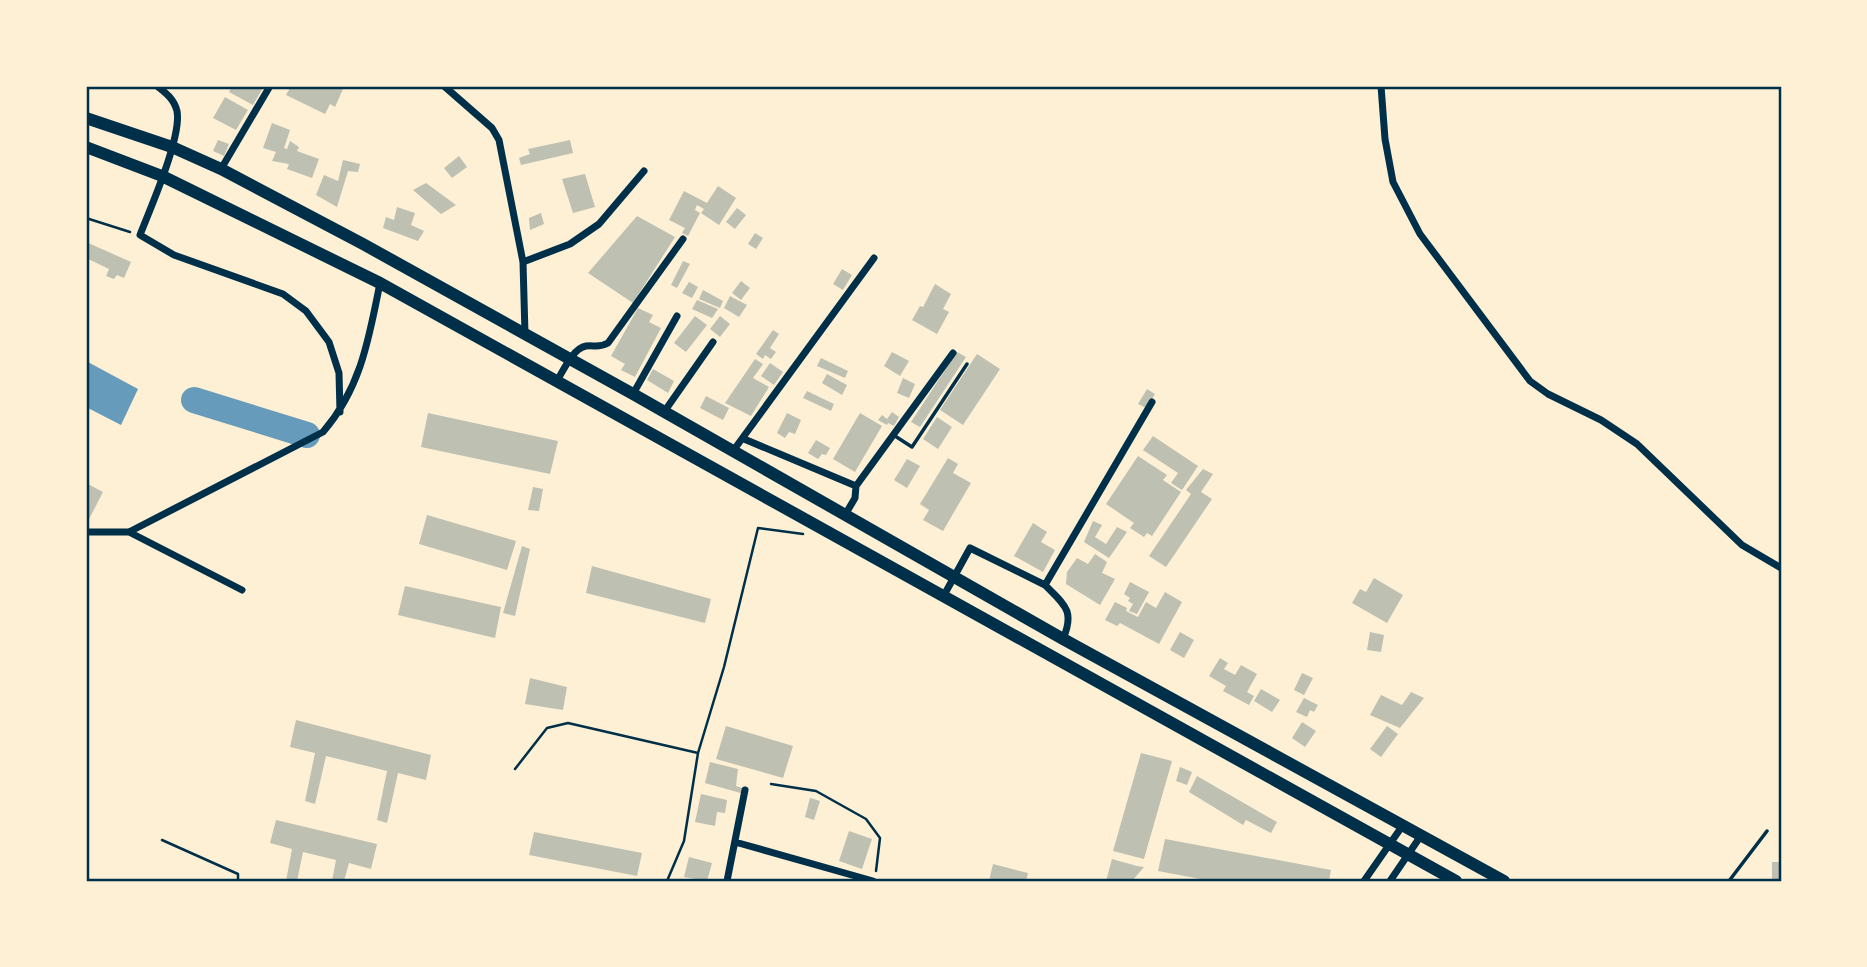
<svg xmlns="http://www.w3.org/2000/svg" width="1867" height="967" font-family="'IBM Plex Serif',serif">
<rect width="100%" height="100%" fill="#fdf0d5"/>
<!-- water -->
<path fill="#669bbc" d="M86,361L138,389L121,425L86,407Z"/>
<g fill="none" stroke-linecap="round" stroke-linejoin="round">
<!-- river -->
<path stroke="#669bbc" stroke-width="26" d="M194,400L307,435"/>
</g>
<!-- building -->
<path fill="#bec0b2" d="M232,86H264L253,105L229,92Z
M291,86H336L343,89L335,107L330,104L325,114L286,95Z
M225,97L248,110L236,130L213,118Z
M272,123L290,130L284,148L287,149L290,141L299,147L297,151L319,159L312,178L287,169L289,164L272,161L276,152L263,148Z
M218,140L229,144L224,156L213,151Z
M570,140L573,153L521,165L519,158L530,154L528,149Z
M459,156L467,167L452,178L444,168Z
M343,160L360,164L358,172L348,171L337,207L316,195L324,175L338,181Z
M585,174L595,207L573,213L562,179Z
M426,183L456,205L441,214L413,190Z
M718,186L736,198L719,225L701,213L704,209L697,205L695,210L700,213L688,236L682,233L685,228L669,220L684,191L707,203Z
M397,207L415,213L411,225L424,231L418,241L383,228L386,217L394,220Z
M737,208L746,215L735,229L726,222Z
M541,213L544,224L530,230L529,218Z
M637,216L675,237L633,303L588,273Z
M755,233L763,238L756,249L748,244Z
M86,242L131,262L124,278L117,275L114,279L106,276L109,269L86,258Z
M683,261L690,264L677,288L671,285Z
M842,269L852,275L843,290L833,284Z
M741,281L750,288L741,300L732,293Z
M689,282L698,287L692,298L682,293Z
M935,284L951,294L943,309L949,312L937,334L912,320L920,306L923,307Z
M703,290L723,301L720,308L699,299Z
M730,296L747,305L739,317L724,308Z
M697,300L718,309L712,318L692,309Z
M638,308L653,315L649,322L661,328L635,377L621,370L625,364L611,356Z
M695,316L707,325L686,352L674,343Z
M720,316L730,324L720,337L710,329Z
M773,330L779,334L770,348L776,352L771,359L765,355L763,359L756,354Z
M892,352L909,361L900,376L884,366Z
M957,352L966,357L920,427L911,422Z
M977,354L1000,369L963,425L940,410Z
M821,358L848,371L845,378L817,366Z
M755,359L763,364L753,378L769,387L751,416L725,403Z
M770,363L783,372L774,385L761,376Z
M653,369L674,381L668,393L647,380Z
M827,374L847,385L842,395L822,383Z
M903,378L915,384L909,398L897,393Z
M1147,389L1155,394L1146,408L1138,404Z
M807,391L834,404L831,411L803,398Z
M706,396L729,408L723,420L700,408Z
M892,412L899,417L894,426L888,423L887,425L878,420L882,415L887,419Z
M428,413L558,441L550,474L421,447Z
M787,413L801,420L795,434L789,432L785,438L777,433Z
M860,413L882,426L855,472L833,459Z
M937,417L952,427L938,449L923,439Z
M1153,436L1198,466L1182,490L1171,483L1178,473L1143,450Z
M816,440L830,448L826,455L822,454L818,459L808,453Z
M1138,456L1167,475L1163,480L1181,492L1152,536L1147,533L1144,537L1130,528L1134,523L1106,504Z
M948,458L958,464L953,473L971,483L943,531L923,520L929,510L920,504Z
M907,459L920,466L907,488L894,480Z
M1203,469L1213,474L1201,492L1212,499L1166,567L1149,556L1191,494L1186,490Z
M86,483L103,492L86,525Z
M533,487L543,489L539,511L528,510Z
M427,515L516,541L507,570L419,544Z
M1093,521L1102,525L1095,537L1106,544L1117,527L1127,532L1109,558L1084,542Z
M1033,523L1047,532L1041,542L1055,550L1043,572L1014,556Z
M522,546L530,549L515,616L503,613Z
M1095,554L1107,562L1102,573L1115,579L1100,605L1066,584L1067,572L1077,558L1088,564Z
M592,566L711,599L705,623L586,593Z
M1374,578L1403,595L1387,623L1352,603L1360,589L1366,592Z
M1130,582L1149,592L1137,614L1129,611L1133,604L1128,601L1130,598L1124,594Z
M405,586L501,607L495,638L398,615Z
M1165,592L1182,602L1159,644L1120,623L1117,626L1105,620L1115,602L1127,608L1126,611L1138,617L1146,602L1156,608Z
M1180,632L1194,640L1184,658L1170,650Z
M1370,632L1384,635L1381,652L1367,650Z
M1220,658L1228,663L1224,669L1235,675L1241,665L1257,674L1247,692L1254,696L1249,705L1223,691L1226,686L1209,676Z
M1302,673L1313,678L1304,695L1294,690Z
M530,678L567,687L563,710L525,704Z
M1261,689L1280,700L1272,712L1254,701Z
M1411,692L1424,698L1400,728L1370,715L1381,695L1402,705Z
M1304,698L1318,705L1314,712L1310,710L1307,717L1296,712Z
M296,720L431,755L426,780L398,773L387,823L377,820L387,771L326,756L315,804L305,801L315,753L290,747Z
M1302,722L1316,731L1305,747L1292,738Z
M726,726L793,746L783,778L716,759Z
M1387,726L1398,734L1381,757L1370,749Z
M1141,753L1172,761L1144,859L1113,851Z
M710,762L738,769L736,786L745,789L744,794L705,783Z
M1180,767L1192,772L1187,785L1176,781Z
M1197,776L1277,822L1271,833L1246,820L1243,825L1189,792Z
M701,794L727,800L725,813L717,812L715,826L695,822Z
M810,798L820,801L814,820L805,817Z
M276,820L377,844L371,869L349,863L344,881H332L336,860L303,852L297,881H286L292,849L270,843Z
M849,831L872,839L862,869L839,861Z
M534,832L642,853L637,876L529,855Z
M1165,839L1331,870L1329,881H1211L1158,871Z
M689,857L712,863L707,881L684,877Z
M1112,859L1137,866L1144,867L1132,881H1106Z
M1772,862H1781V881H1772Z
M993,864L1028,873L1026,881H989Z"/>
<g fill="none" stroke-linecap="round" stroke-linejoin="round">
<!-- path -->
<path stroke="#003049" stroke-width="2.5" d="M86,218L130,232
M515,769L547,728L568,723L698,753
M771,784L816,791L866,819L880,838L876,871
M162,840L238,874V881
M667,881L684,841L698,753L724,667L758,528L803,534"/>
<!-- service -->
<path stroke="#003049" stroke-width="3.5" d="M895,436L912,447L967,364
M1729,881L1767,831"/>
<!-- minor -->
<path stroke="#003049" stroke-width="7" d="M157,86C166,93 174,99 177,111C182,137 150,209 140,235L174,255L283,294L306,311L329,342L339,373L340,412
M444,86L492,128L499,140L523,262L525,334
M1381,86L1385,139L1393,182L1420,234L1530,381L1548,394L1601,420L1637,444L1742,545L1781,568
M221,169L270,86
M523,262L570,244L599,224L644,171
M557,381C563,371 573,348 586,346C595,345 599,348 608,343L683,239
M633,394L677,316
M664,412L713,342
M744,439L856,486
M733,451L874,258
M845,515L855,498L856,486L953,353
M86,532H129L323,432C361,388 369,338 380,283
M129,532L242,590
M943,597L970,548L1045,585
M1063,639C1075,611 1065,605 1045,585L1152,402
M735,842L873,881
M727,881L745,790
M1364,881L1403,825
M1390,881L1420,837"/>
<!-- primary -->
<path stroke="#003049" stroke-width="12" d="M86,118L172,147L221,169L363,244L633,394L1063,639L1504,881
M86,147L162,176L380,283L1456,881"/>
</g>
<!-- border -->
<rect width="1867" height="967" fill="none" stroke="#fdf0d5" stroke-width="175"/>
<rect x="88" y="88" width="1692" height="792" fill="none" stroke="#003049" stroke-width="2.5"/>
</svg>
